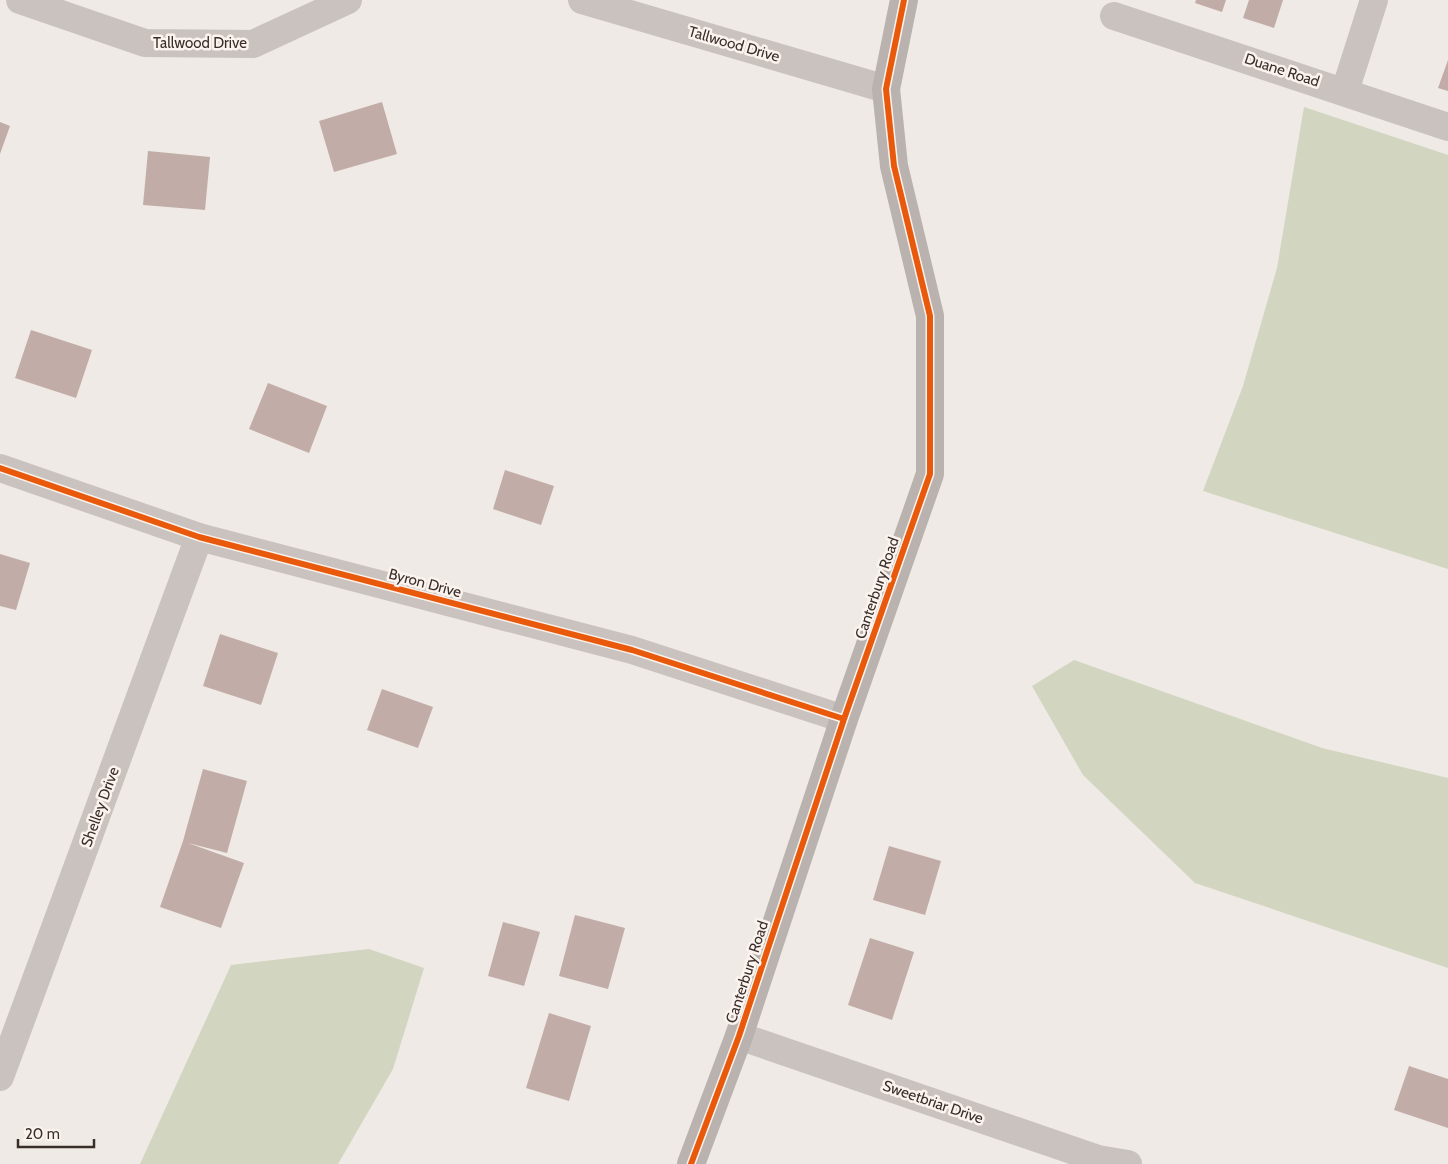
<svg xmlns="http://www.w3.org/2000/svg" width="1448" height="1164" font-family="Cabin,sans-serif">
<rect width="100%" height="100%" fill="#efeae5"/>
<!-- green -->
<path fill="#d2d5c0" d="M1304,107L1448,155V569L1203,491L1243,386L1277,268Z
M1074,660L1322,748L1448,778V968L1195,883L1083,775L1032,686Z
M369,949L424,968L393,1069L338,1164H140L231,965Z"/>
<!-- building -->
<path fill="#c2aca7" d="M1196,0H1226L1222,12L1195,3Z
M1249,0H1283L1274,28L1243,18Z
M1448,60V91L1438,88Z
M382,102L397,154L334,172L319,121Z
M0,122L10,126L0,154Z
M148,151L210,157L205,210L143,205Z
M31,330L92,350L76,398L15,378Z
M268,383L327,406L309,453L249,429Z
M505,470L554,486L541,525L493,509Z
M0,554L30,563L16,610L0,606Z
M220,634L278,653L261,705L203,686Z
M382,689L433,707L418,748L367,730Z
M203,769L247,781L227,853L188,843L244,863L221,928L160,907L183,841Z
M889,846L941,861L925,915L873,900Z
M575,915L625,928L608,989L559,976Z
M503,922L540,932L524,986L488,976Z
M870,938L914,952L892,1020L848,1005Z
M549,1013L591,1026L569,1101L526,1088Z
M1409,1066L1448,1079V1128L1394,1110Z"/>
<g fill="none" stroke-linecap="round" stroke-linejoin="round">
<!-- street -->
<path stroke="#c9c2be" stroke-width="28" d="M20,0L145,43L253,44L348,0
M582,0L886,89
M1114,16L1448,127
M1345,91L1374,0
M0,468L199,537L632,650L844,719
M739,1036L1098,1159L1128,1164
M0,1077L199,537"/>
<!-- secondary -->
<path stroke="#b9b2ae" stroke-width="28" d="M691,1164L739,1036L844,719L930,474V316L894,166L886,89L904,0"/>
<defs>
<path id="cycleway" d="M0,468L199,537L632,650L844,719
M691,1164L739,1036L844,719L930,474V316L894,166L886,89L904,0"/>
</defs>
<!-- cycleway casing -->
<use href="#cycleway" stroke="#fbf3ee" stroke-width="9"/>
<!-- cycleway -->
<use href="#cycleway" stroke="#e8590c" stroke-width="6"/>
</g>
<g text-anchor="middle" stroke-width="5" stroke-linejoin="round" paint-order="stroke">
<!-- street labels -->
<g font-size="15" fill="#3a2e2b" stroke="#fbf3ee">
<text x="200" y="48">Tallwood Drive</text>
<text transform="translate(734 44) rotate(16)" y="5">Tallwood Drive</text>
<text transform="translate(1282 70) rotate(18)" y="5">Duane Road</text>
<text transform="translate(425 583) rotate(15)" y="5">Byron Drive</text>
<text transform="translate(877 588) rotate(-71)" y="5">Canterbury Road</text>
<text transform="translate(100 807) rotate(-70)" y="5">Shelley Drive</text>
<text transform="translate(747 972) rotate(-72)" y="5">Canterbury Road</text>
<text transform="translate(933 1102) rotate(19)" y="5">Sweetbriar Drive</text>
</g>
</g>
<!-- scale -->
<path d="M18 1139v8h76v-8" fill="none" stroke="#3a2e2b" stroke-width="2.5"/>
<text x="25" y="1139" font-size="15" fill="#3a2e2b" stroke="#fbf3ee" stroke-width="4" paint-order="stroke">20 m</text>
</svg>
